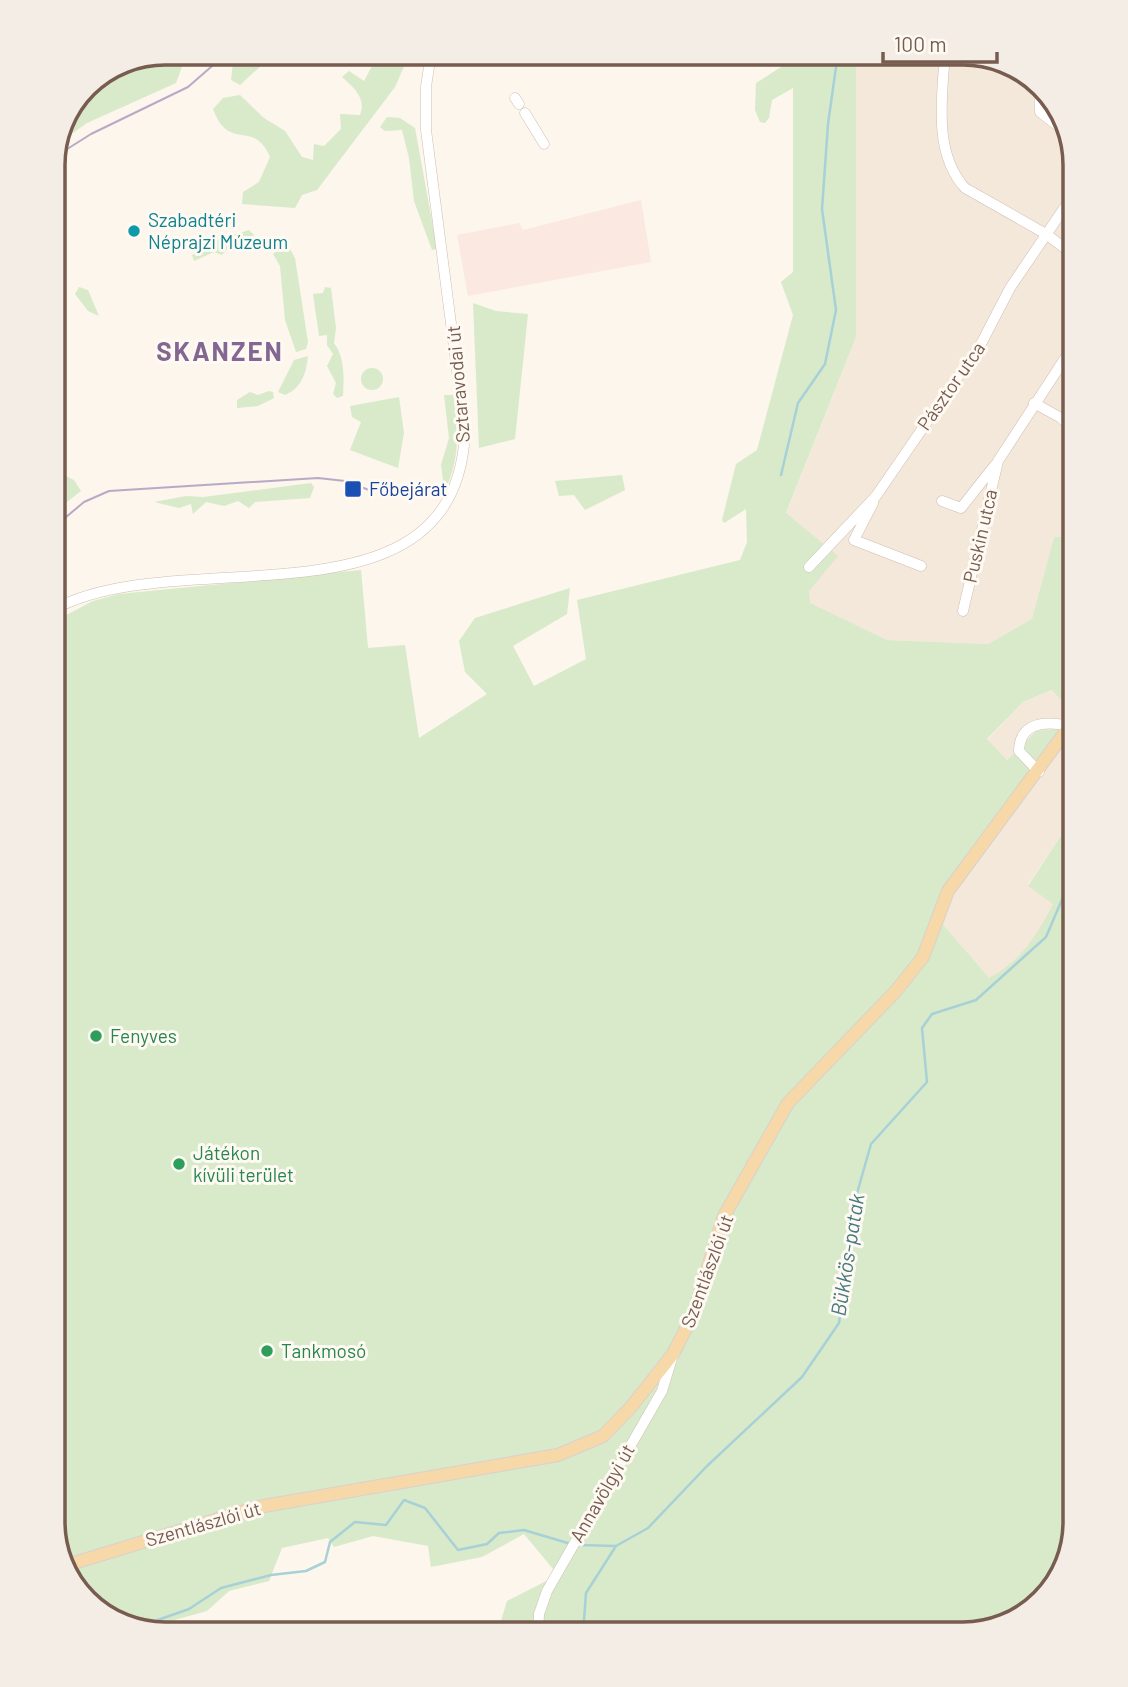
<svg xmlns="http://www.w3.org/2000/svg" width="1128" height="1687" font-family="Barlow,sans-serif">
<rect width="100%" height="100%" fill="#fcf6ec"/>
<!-- residential -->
<path fill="#f4e8db" d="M856,53H970L1020,68L1061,109L1075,165V537H1054L1032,620L988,644L887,640L810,604L786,514L856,337Z
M1053,690L1073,712L1075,710V814L1028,885L1054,903L1038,935L1007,968L989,979L933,913L1036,731L1007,760L987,740L1023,702Z"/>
<!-- commercial -->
<path fill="#fbe8e1" d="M641,200L651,262L468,296L457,235L519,223L523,230Z"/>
<!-- green -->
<path fill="#d8eaca" d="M165,53H187L176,83L87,123L60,142L86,85Z
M234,53H275L240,85L231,80Z
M379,53H410L395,87L317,190L302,195L295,208L242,204L243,192L259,182L270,157C254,118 229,153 213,109L223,98L240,95L264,118L285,131L302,157L313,160L314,144L324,146L341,129L340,114L360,115C367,98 353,87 342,77L349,71L364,81Z
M793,53H856V337L786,513L838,556L809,591L810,603L887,640L988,644L1032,619L1054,537H1075V710L1073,713L1052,690L1023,702L987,739L1007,760L1036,731L1063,729L933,913L989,978C1021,961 1037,935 1053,904L1028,886L1075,814V1523L1060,1579L1019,1620L964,1634H497L507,1601L558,1575L524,1534L482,1557L431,1567L428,1546L373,1536L334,1547L328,1538L282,1548L269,1581L229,1591L207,1611L160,1624L161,1634L108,1619L67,1578L53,1522V622L93,601L119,594L361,570L368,648L405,645L419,738L487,694L465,672L459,641L475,618L570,588L567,614L513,646L534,686L586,659L577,600L740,560L747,542L746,509L724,523L722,520L736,464L757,450L793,315L781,282L793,272V88L772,100L769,118L765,123L760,122L755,110L756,83L781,67Z
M387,117L400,118L415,128L437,249L432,250L414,201L409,158L402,130L385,131L380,127Z
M249,230L254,235L246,244C235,241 229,246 222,255L214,252L194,261L192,255L211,242Z
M282,247L290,249L295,258L308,342L306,349L296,352L285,320L280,266L273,254Z
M79,287L88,290L99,316L88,311L75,294Z
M325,287L331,288L336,328L334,343C345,357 344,379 343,396L337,398L333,394L336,383L327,366L333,354L327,345V335L319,336L313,294L323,293Z
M473,303L496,311L528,314L515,439L479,448Z
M308,356C306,373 302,388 285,395L278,392L294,360Z
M361 379a11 11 0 1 1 22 0a11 11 0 1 1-22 0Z
M269,391L273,392L274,398L258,406L237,408V400L250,392L258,395Z
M444,395H454C459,432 460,461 443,495L436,489L443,480L441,465L449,438Z
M399,397L404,433L398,468L350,450L361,422L352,417L350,406Z
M64,475L74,480L81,491L67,502L53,507Z
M622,475L625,490L585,510L574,495L559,496L555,481Z
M311,483L314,487L310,498L255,502L249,508L238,501L224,506L206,502L193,514L191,504L179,508L154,502L186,496L203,497Z"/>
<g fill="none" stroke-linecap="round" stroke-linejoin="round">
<!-- stream -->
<path stroke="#a7d1d7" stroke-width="2.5" d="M123,70L133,66
M781,475L798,403L825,364L836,310L822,209L828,124L838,53
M578,1545L616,1546
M135,1628L189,1609L221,1588L271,1575L306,1571L325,1562L330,1542L355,1522L386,1525L404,1500L425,1508L458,1550L487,1544L499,1533L524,1530L571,1544
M583,1634L586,1593L616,1546L648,1528L707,1466L802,1377L839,1323L856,1197L871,1144L927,1082L922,1028L932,1014L976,1000L1046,937L1075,869"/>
<defs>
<path id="minor" d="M945,53C942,97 933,153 965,188L1046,234L1075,256
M1039,87L1040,112L1067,133
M515,98L519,104
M525,113L544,144
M1034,403L1061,418L1075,431
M942,501L961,508L995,465
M873,503L854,540L921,566
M809,567L876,496L982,342L1010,288L1075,192
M53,610C177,540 456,638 465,432L426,130V87L431,53
M963,611L998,461L1075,343
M1039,772L1019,751C1020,721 1046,721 1070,726
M538,1634L539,1614L547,1591L662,1391L673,1355"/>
<path id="major" d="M64,1566L258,1507L558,1455L603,1436L631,1407L673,1354L693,1315L724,1216L788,1103L895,992L923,957L948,891L1075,719"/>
</defs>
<!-- minor casing -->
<use href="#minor" stroke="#cebeb1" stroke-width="11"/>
<!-- major casing -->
<use href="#major" stroke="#d9d1ce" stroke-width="14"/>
<!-- minor -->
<use href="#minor" stroke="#fff" stroke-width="10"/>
<!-- major -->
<use href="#major" stroke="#f6d8a9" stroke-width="12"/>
<!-- tram -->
<path stroke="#b9a9c7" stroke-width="2" d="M53,158L91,134L188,87L227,53
M53,528L84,502L109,491L318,478L345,481L369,490"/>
</g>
<!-- markers -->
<circle fill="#0f9aa8" stroke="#fefaf3" stroke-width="2.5" cx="134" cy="231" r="7"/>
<rect fill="#1a4fb4" stroke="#fefaf3" stroke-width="2.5" x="344" y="480" width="18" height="18" rx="3.5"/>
<g fill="#2e9e5b" stroke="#fefaf3" stroke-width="2.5">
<circle cx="96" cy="1036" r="7"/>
<circle cx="179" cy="1164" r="7"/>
<circle cx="267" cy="1351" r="7"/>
</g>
<g text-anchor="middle" stroke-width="6" stroke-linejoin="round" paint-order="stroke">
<!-- culture labels -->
<g font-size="19" fill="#0d838f" stroke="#fefaf3" text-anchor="start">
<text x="148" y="227">Szabadtéri<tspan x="148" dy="22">Néprajzi Múzeum</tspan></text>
</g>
<!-- street labels -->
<g font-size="19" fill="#775c4f" stroke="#fefaf3">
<text transform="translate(458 384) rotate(-95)" y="7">Sztaravodai út</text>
<text transform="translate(951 386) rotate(-55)" y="7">Pásztor utca</text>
<text transform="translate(980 536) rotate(-77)" y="7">Puskin utca</text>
<text transform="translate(707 1271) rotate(-70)" y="7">Szentlászlói út</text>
<text transform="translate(602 1493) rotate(-60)" y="7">Annavölgyi út</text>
<text transform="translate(203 1524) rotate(-16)" y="7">Szentlászlói út</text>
</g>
<!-- transit labels -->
<g font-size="19" fill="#164399" stroke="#fefaf3" text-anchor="start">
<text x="369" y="496">Főbejárat</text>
</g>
<!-- leisure labels -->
<g font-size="19" fill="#27864d" stroke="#fefaf3" text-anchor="start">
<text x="110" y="1043">Fenyves</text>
<text x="193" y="1160">Játékon<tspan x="193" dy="22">kívüli terület</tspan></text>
<text x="281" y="1358">Tankmosó</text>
</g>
<!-- water labels -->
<g font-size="21" font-style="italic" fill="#467982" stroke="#fefaf3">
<text transform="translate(848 1255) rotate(-81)" y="7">Bükkös-patak</text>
</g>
<!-- district labels -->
<g font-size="26" font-weight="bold" letter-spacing="2" fill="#836792" stroke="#fefaf3">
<text x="220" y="361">SKANZEN</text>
</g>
</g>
<!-- crop -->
<path d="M0 0H1128V1687H0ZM165 65H963A100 100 0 0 1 1063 165V1522A100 100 0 0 1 963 1622H165A100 100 0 0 1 65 1522V165A100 100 0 0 1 165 65Z" fill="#f3ede6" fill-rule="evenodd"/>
<path fill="none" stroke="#775c4f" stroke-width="3.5" d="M165 65H963A100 100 0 0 1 1063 165V1522A100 100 0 0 1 963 1622H165A100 100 0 0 1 65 1522V165A100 100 0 0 1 165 65Z"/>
<!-- scale -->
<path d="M883 52v10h114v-10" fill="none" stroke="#775c4f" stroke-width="3.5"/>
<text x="894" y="52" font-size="21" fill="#775c4f" stroke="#fefaf3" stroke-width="5" paint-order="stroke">100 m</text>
</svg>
